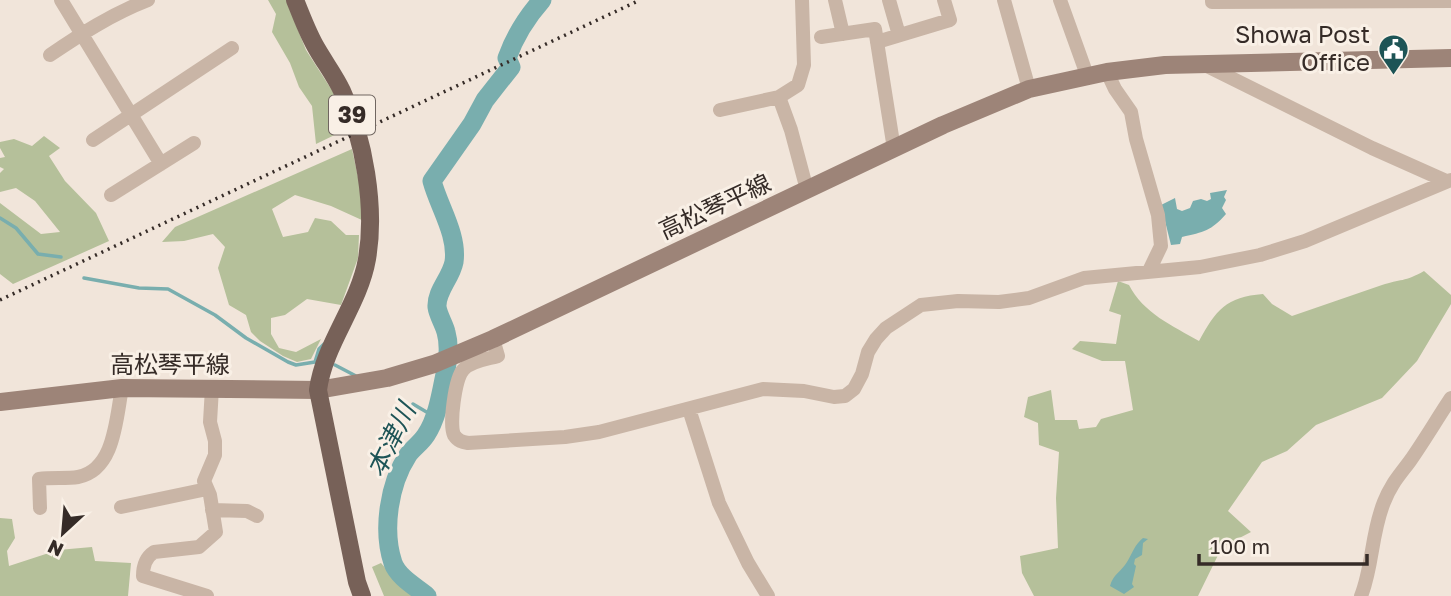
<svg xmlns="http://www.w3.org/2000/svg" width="1451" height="596" font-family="'Golos Text','Noto Sans JP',sans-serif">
<rect width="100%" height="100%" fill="#f1e5da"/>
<!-- green -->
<path fill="#b5c09a" d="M268,0H286L306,50L333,92L345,130L316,144L312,106L299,87L290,63L272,32L276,14Z
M44,136L60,148L49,156L65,181L96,213L109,241L13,284L0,274V203L41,234L60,232L35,201L16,188L0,192V173L4,169L0,167V158L5,157L0,148V142L14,139L32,146Z
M352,149L362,196L364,221L331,206L295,195L272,209L283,237L308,232L315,218L331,221L346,235H359L358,258L341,305L307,299L285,315L271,318V334L279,348L296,352L321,339L311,359L297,362L283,356L260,341L251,332L246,315L229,305L218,268L225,247L213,234L184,241L162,242L175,227Z
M1424,271L1451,295V304L1417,361L1382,398L1316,425L1287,451L1262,462L1228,511L1251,532L1222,547L1198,596H1034L1022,573L1020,556L1058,548L1056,498L1059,452L1039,445L1038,423L1024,417L1028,397L1051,390L1055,420H1077L1079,429L1096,427L1101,419L1133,410L1125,361H1102L1072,349L1080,341L1116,344L1121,315L1109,311L1118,281L1129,285C1143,313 1173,326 1199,341C1216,310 1226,297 1263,294L1272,304L1292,316C1322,306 1352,295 1382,285C1400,279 1405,282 1424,271Z
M0,518L12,519L15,538L7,551L9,566L58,550L92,547L95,561L131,563L128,596H0Z
M381,563L399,584L414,596H384L372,567Z"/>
<!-- water -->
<path fill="#79aeae" d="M1227,190L1224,197L1226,200L1222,208L1226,214C1211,231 1204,232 1182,237L1180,244L1171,245L1161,205L1175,198L1177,209L1182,211L1190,208L1193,201L1201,199L1207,201L1211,199L1210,193Z
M1143,538L1148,539L1143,543L1142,555L1135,559L1134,564L1136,566L1132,584L1134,587L1124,594L1110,586C1113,574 1122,571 1127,562C1132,554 1135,544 1143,538Z"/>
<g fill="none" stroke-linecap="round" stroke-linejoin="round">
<!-- stream -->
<path stroke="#79aeae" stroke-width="3.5" d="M0,218L16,228L38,254L61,257
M84,278L139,288L168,289L215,315L246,338L288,362L296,365L315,362
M315,362L319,349L324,344
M335,365L356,376
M413,404L435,417"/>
<!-- river -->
<path stroke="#79aeae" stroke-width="19" d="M427,596C416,587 398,577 393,563C382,530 389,484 408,455C413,448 421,443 426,435C437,419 441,394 445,374C448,361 450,346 446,332C444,324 438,315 437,307C436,291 451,278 454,262C458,235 439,207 432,181L472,124L485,100L511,67L507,58C515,36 526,18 542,0"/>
<!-- street -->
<path stroke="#c9b5a6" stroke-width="14" d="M61,0L161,164
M835,0L843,34
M889,0L899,35
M1004,0L1029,89
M1060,0L1087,75
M1212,0V2L1451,1
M821,37L875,29L894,149
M877,42L950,20L944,0
M50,55C81,34 112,14 148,0
M1205,65L1372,148L1446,181
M1107,72L1115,89L1131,112L1136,139L1158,215L1161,246L1149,271
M779,97L791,130L807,190
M720,110L779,97L798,85L804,65L802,0
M93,140L232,48
M111,195L194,143
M493,339L498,356C488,359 470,361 463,370C455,379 449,425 454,435C458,441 462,442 468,443L565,437L599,432L763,389L804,391L834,397L845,396L854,389L862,374L868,352L876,339L886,328L921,305L958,301L999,302L1029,298L1084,278L1200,267L1260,255L1305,241L1451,180
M689,409L719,503L748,563L768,596
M121,507L207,489
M40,508L39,479C52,477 66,479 78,477C115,470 116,418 122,388
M212,510L247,511L257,516
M207,596L143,576C143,566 145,558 154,552L199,547L216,532L210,495L204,481L215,455V441L210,422L212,388
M1361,596C1373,566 1371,534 1384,502C1391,484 1399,476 1410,461C1424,441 1437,419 1451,398"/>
<!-- secondary -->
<path stroke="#9d8478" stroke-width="18" d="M0,402L122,388L318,390L387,378L434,364L493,339L943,125L1029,89L1107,72L1165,65L1451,58"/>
<!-- primary -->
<path stroke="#776158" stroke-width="18" d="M295,0C302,17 308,34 317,49C325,63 335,76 342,91C364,138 376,207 367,259C359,305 324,344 318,390L357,582L362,596"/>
<!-- rail -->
<path stroke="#352b27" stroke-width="3.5" stroke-dasharray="2 5" stroke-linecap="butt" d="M0,300L640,0"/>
</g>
<!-- icons -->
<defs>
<symbol id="civic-pin" viewBox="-11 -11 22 30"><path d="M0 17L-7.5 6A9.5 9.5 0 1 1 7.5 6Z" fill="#1d5456" stroke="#f9f0e6"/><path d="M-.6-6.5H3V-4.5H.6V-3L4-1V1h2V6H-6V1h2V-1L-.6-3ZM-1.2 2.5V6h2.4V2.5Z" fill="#fff"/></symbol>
</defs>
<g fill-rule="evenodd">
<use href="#civic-pin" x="1376" y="32" width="35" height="47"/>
</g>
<g text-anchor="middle" stroke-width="6" stroke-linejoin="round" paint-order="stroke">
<!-- shield labels -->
<rect fill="#f9f0e6" stroke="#706660" stroke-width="2" x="329" y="95.5" width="46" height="39" rx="5"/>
<g font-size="23" font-weight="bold" fill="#352b27">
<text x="352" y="123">39</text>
</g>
<!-- poi labels -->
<g font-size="24" fill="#352b27" stroke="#f9f0e6" text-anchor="end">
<text x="1370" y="43">Showa Post<tspan x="1370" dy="28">Office</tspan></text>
</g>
<!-- street labels -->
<g font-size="24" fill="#352b27" stroke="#f9f0e6">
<text transform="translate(715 207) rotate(-25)" y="8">高松琴平線</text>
<text x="170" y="373">高松琴平線</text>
</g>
<!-- water labels -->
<g font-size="26" font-style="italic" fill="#1d5456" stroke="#f9f0e6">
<text transform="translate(391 440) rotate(-64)" y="9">本津川</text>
</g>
</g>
<!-- north arrow -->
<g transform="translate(63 533) rotate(206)" stroke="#f9f0e6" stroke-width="5" paint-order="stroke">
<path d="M0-5L12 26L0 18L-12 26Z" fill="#352b27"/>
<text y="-10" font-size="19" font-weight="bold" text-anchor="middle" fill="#352b27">N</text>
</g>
<!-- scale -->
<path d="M1199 554v10h168v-10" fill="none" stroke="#352b27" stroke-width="3.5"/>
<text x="1210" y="554" font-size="21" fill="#352b27" stroke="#f9f0e6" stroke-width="5" paint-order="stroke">100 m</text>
</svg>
